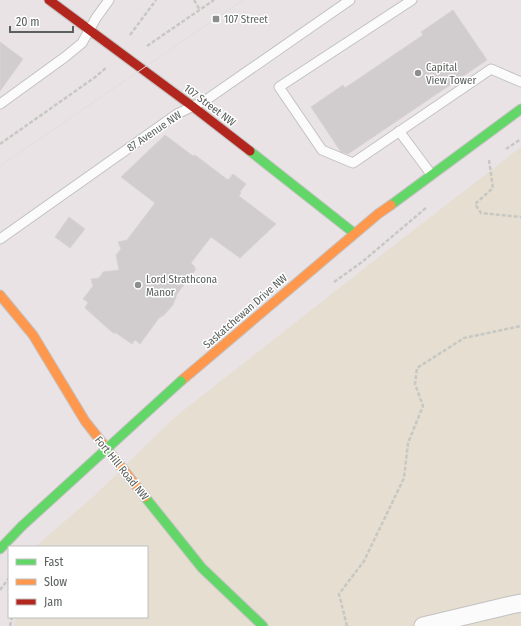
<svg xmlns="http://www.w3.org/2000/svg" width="521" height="626" font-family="'Fira Sans Condensed',sans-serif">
<rect width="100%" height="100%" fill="#e9e3e6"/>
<!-- green -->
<path fill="#e5ded1" d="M521,147V626H14L16,617H147V547H35L95,495L175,417L366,267Z"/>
<!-- building -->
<path fill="#d1cdce" stroke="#d8d2d6" d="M453,10L487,60L348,154L341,152L311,107L343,85L345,88L423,35L421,32Z
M0,42L23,59L0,91Z
M165,135L193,156L195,155L228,180L233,174L246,184L240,192L241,193L239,196L276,224L240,258L211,237L191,263L195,267L194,268L196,269L177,294L173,305L164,315L159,318L140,344L135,340L132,344L116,333H113L85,308L88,302L83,299L93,286L91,279L99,278L103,272L119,270L116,255L121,249L118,242L127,240L155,203L121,177Z
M69,217L85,229L70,248L55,237Z"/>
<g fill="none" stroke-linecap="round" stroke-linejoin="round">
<defs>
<path id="lane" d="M412,0L279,87L322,150L353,163L491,69L521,82
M0,104L65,57L82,43L96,18L109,0
M399,131L431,174
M0,239L177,114L206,100L350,0"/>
<path id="street" d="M423,626L511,605L521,603"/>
<path id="fast" d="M250,151L354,233
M391,205L521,109
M145,497L202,568L263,626
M0,549L22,526"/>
<path id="slow" d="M0,295L33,335L85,421L145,497
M181,381L378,214L391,205"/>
<path id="jam" d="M49,0L192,106L250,151"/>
</defs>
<!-- lane casing -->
<use href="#lane" stroke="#c2c2c1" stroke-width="11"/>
<!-- street casing -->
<use href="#street" stroke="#c2c2c1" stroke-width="19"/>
<!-- fast casing -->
<use href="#fast" stroke="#c4c3c3" stroke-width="11"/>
<!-- slow casing -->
<use href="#slow" stroke="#c4c3c3" stroke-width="11"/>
<!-- jam casing -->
<use href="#jam" stroke="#c4c3c3" stroke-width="11"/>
<!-- path -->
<path stroke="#c7c8c3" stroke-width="2.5" stroke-dasharray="4 2" stroke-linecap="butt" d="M194,0L200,10
M130,35L156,0
M147,46L214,0
M0,144L94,78L106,68
M506,149L521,139
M489,160L493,188L475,204L481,213L521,217
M334,282L362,262L427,207
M0,590L9,578
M10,626L12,617
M347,626L339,594L364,561L404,478L408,443L423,406L415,384L417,368L464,338L521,326"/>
<!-- lane -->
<use href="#lane" stroke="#fcfbfb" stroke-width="9"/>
<!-- street -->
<use href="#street" stroke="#fcfbfb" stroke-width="17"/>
<!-- fast -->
<use href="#fast" stroke="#63d668" stroke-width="9"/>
<!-- slow -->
<use href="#slow" stroke="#ff974d" stroke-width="9"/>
<!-- jam -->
<use href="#jam" stroke="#b3261e" stroke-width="9"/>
<!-- tram -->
<path stroke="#e0dfdf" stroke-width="1" d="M0,166L243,0"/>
<defs>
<path id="fast-bridge" d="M22,526L181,381"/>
</defs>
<!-- fast-bridge casing -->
<use href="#fast-bridge" stroke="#c4c3c3" stroke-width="11" stroke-linecap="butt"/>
<!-- fast-bridge -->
<use href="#fast-bridge" stroke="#63d668" stroke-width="9"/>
</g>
<!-- markers -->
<g fill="#8c8e8c" stroke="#fff" stroke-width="1.5">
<rect x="212" y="15" width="8" height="8" rx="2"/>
<circle cx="418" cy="73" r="4"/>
<circle cx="138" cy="285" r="4"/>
</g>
<g text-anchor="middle" stroke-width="3" stroke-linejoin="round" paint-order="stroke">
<!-- poi labels -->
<g font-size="11" fill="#5a615c" stroke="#fff" text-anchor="start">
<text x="224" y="23">107 Street</text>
<text x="426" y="71">Capital<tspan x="426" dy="13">View Tower</tspan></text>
<text x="146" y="283">Lord Strathcona<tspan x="146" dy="13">Manor</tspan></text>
</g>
<!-- street labels -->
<g font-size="11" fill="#5a615c" stroke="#fff">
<text transform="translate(210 105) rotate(37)" y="4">107 Street NW</text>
<text transform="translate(154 131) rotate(-34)" y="4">87 Avenue NW</text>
<text transform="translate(245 311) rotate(-41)" y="4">Saskatchewan Drive NW</text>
<text transform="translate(122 468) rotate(51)" y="4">Fort Hill Road NW</text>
</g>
</g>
<!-- legend -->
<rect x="8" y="546" width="140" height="72" fill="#ffffff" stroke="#bdc0be"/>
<rect x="16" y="559" width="20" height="6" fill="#63d668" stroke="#bdc0be"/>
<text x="44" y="566" font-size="12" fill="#5a615c">Fast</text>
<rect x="16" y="579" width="20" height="6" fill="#ff974d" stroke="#bdc0be"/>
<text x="44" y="586" font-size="12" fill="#5a615c">Slow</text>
<rect x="16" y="599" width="20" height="6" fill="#b3261e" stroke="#bdc0be"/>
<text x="44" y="606" font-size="12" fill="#5a615c">Jam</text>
<!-- scale -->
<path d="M10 26v6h63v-6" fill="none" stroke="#5a615c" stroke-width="2"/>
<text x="16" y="26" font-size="12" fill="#5a615c" stroke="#ffffff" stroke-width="3" paint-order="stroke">20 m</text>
</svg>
